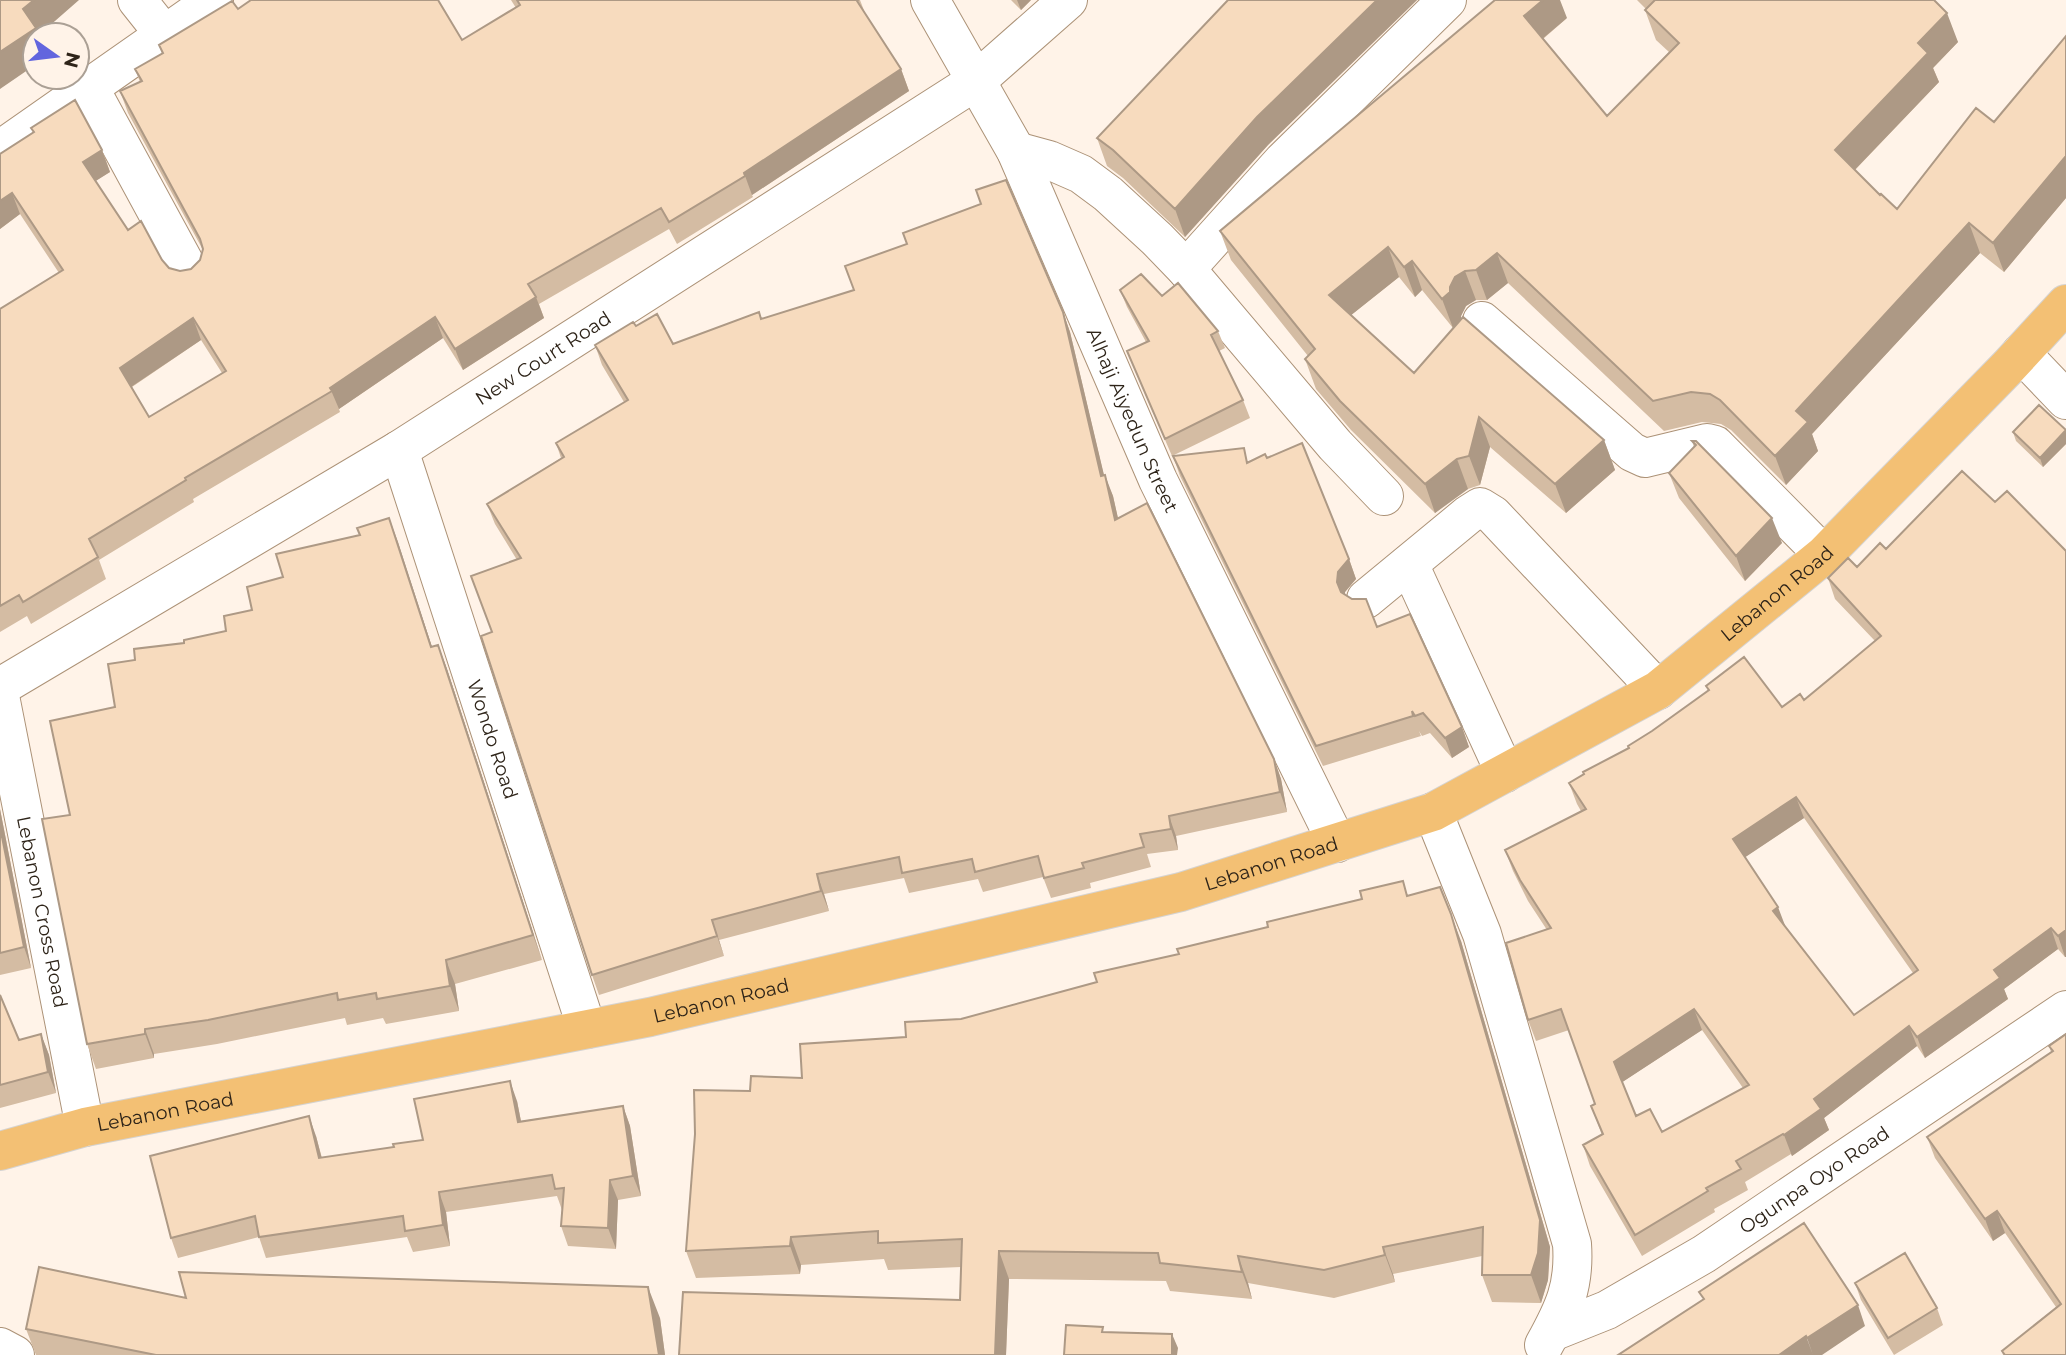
<svg xmlns="http://www.w3.org/2000/svg" width="2066" height="1355" font-family="Montserrat,sans-serif">
<rect width="100%" height="100%" fill="#fff3e8"/>
<g fill="none" stroke-linecap="round" stroke-linejoin="round">
<defs>
<g id="minor">
<path d="M137,0L164,34"/>
<path id="s1" d="M930,0L1016,151L1158,480L1337,843"/>
<path d="M89,87L189,271"/>
<path d="M0,150L214,0"/>
<path d="M1016,151L1049,160L1081,174L1108,194L1157,239L1186,269L1335,445L1384,496"/>
<path d="M1186,269L1283,161L1447,0"/>
<path d="M1482,321L1632,452L1645,458L1707,443L1715,445L1824,555"/>
<path d="M2021,353L2066,400"/>
<path id="s2" d="M399,450L587,1029"/>
<path d="M1409,564L1505,773"/>
<path d="M1366,599L1469,514L1480,507L1493,515L1658,690"/>
<path id="s3" d="M0,687L399,450L976,81L1068,0"/>
<path id="s4" d="M0,696L85,1127"/>
<path d="M1433,812L1482,934L1572,1244C1575,1286 1564,1309 1544,1345"/>
<path id="s5" d="M1552,1332L1607,1310L1704,1254L2066,1010"/>
<path d="M0,1347L15,1355"/>
</g>
<g id="major">
<path id="s6" d="M0,1151L85,1127L650,1017L1181,892L1433,812L1658,690L1824,555L2009,366L2066,304"/>
</g>
</defs>
<!-- minor casing -->
<use href="#minor" stroke="#ac9277" stroke-width="40"/>
<!-- major casing -->
<use href="#major" stroke="#d5d3d1" stroke-width="40"/>
<!-- minor -->
<use href="#minor" stroke="#fff" stroke-width="38"/>
<!-- major -->
<use href="#major" stroke="#f3c074" stroke-width="38"/>
</g>
<!-- wall -->
<path fill="#d4bca3" fill-rule="evenodd" d="M511,0H860L865,13L901,69L909,91L752,195L753,197L677,244L669,229L539,304L544,318L463,370L443,338L339,409L340,412L193,499L194,502L99,560L106,579L31,624L27,616L0,632V309L59,273L20,214L0,229V154L33,133L31,128L102,150L110,172L95,181L128,230L169,268L180,271L191,269L200,260L203,250L128,113L120,91L140,82L135,69L162,54L159,45L238,9L462,40L516,8ZM201,340L222,373L149,417L132,387Z
M1011,0H1031L1021,10Z
M1228,0H1417L1268,145L1185,237L1123,178L1107,166L1097,138Z
M1637,0H1934L1958,42L1933,68L1939,82L1855,170L1880,195L1897,209L1994,122L2066,36V198L2004,272L1980,253L1812,434L1818,451L1786,485L1731,430L1721,424L1702,422L1664,431L1508,283L1487,300H1476L1466,306L1461,316V319L1604,440L1615,470L1566,513L1490,447L1480,485L1468,489L1435,513L1351,430L1316,389L1305,359L1308,356L1231,260L1220,231L1567,18L1543,39L1607,116L1669,52L1656,40L1645,10L1646,9ZM1399,277L1415,297L1422,290L1453,328L1414,373L1351,315Z
M1120,290L1162,296L1218,331L1225,348L1219,351L1243,400L1250,418L1172,456L1134,368L1127,351L1146,342L1127,307Z
M1063,312L1070,332L1104,476L1113,496L1118,519L1274,759L1281,779L1287,812L1176,836L1178,850L1147,854L1151,867L1090,883L1091,888L1051,898L1043,877L983,892L978,879L909,893L904,878L824,894L829,911L719,940L724,956L599,995L592,975L492,632L517,560L495,524L487,504L561,458L556,443L624,402L602,365L595,345L636,326L673,344L761,319Z
M2066,430V444L2043,467L2016,441L2013,432Z
M1692,441L1782,543L1745,581L1679,498L1669,473L1694,447Z
M1173,456L1249,461L1267,458L1349,559L1356,579L1345,592V595L1377,627L1462,727L1469,747L1452,758L1430,733L1422,736L1419,731L1421,736L1323,766L1180,476Z
M1995,502L2066,551V957H2065L2058,949L2004,989L2008,999L1925,1058L1917,1046L1824,1118L1829,1130L1792,1156L1791,1154L1745,1182L1748,1190L1714,1209L1715,1212L1642,1256L1590,1166L1583,1145L1602,1135L1591,1106L1595,1104L1569,1030L1536,1041L1528,1020L1547,930L1528,901L1513,871L1505,850L1581,811L1577,804L1569,783L1629,748L1708,691L1706,686L1782,707L1804,700L1875,641L1835,599L1828,578L1857,567L1886,549ZM1804,818L1913,973L1854,1015L1785,926L1745,857ZM1702,1030L1743,1088L1662,1132L1636,1116L1622,1082Z
M389,518L432,647L438,645L447,669L542,960L455,984L459,1011L386,1024L383,1018L347,1025L345,1018L217,1044L154,1054V1058L96,1069L87,1044L70,815L135,660L184,643L226,631L252,610L283,577Z
M0,809L31,968L0,975Z
M1409,896L1461,941L1550,1247L1548,1280L1541,1303L1492,1302L1482,1275V1256L1393,1274L1395,1282L1334,1298L1248,1283L1252,1299L1170,1291L1166,1281L1009,1279L1006,1355H679L960,1300L961,1267L888,1270L884,1259L801,1265L800,1274L696,1278L686,1251L750,1091L802,1078L906,1037L961,1019L1097,982L1179,954Z
M0,995L19,1040L41,1034L49,1055L56,1093L0,1108Z
M2066,1034V1355H2003L2002,1351L2056,1307L2005,1233L1993,1241L1935,1158L1927,1137L2051,1052L2049,1046Z
M517,1101L521,1121L623,1106L630,1126L641,1196L618,1200L616,1249L568,1246L561,1226L562,1210L557,1196L446,1212L450,1246L413,1252L407,1237L266,1258L259,1237L178,1258L171,1238L316,1136L322,1158L394,1147L423,1140Z
M1855,1283L1937,1308L1943,1325L1894,1355L1861,1300Z
M186,1298L660,1318L665,1355H36L26,1329Z"/>
<!-- shaded-wall -->
<path fill="#ad9985" d="M34,0H79L39,35H35V65L0,89V52L23,9Z
M1017,0H1031L1021,10Z
M1377,0H1417L1268,145L1185,237L1175,209L1257,117Z
M1543,0H1560L1567,18L1535,45L1524,16Z
M1947,13L1958,42L1933,68L1939,82L1846,179L1835,150L1918,43Z
M901,69L909,91L752,195L744,173Z
M102,150L110,172L91,184L83,162Z
M2066,156V198L2004,272L1993,243Z
M12,193L20,214L0,229V201Z
M1969,223L1980,253L1812,434L1818,451L1786,485L1775,456L1796,411Z
M1388,247L1399,277L1340,324L1329,295Z
M1497,253L1508,283L1487,300L1476,270Z
M1412,261L1422,290L1415,297L1404,267Z
M1465,271L1476,300L1466,306L1461,316V322L1453,328L1442,299L1455,277Z
M536,297L544,318L463,370L455,349Z
M1063,312L1070,332L1109,496L1101,476Z
M435,317L443,338L339,409L330,388Z
M193,318L201,340L128,389L120,368Z
M1479,417L1490,447L1480,485L1469,456Z
M2066,431V444L2043,467L2040,458Z
M1604,440L1615,470L1566,513L1555,484Z
M1457,459L1468,489L1435,513L1425,484Z
M1105,475L1113,496L1123,540L1115,520Z
M389,518L398,542L440,672L431,647Z
M1772,518L1782,543L1745,581L1736,556Z
M1349,559L1356,579L1345,592L1344,602L1337,582L1338,572Z
M438,645L447,669L542,960L533,935Z
M1462,727L1469,747L1452,758L1445,738Z
M1274,759L1281,779L1287,812L1280,792Z
M1796,797L1804,818L1741,860L1733,839Z
M0,809L31,968L24,947L0,827Z
M1169,816L1176,836L1178,850L1171,829Z
M817,874L824,894L829,911L821,891Z
M1778,907L1786,928L1773,911Z
M1451,914L1461,941L1550,1247L1548,1280L1541,1303L1531,1275Z
M712,920L719,940L724,956L717,936Z
M2051,928L2058,949L2004,989L2008,999L1925,1058L1917,1037L1994,970Z
M2066,930V957H2065L2058,936Z
M446,960L455,984L459,1011L450,986Z
M1694,1009L1702,1030L1621,1083L1614,1062Z
M1909,1026L1917,1046L1824,1118L1829,1130L1792,1156L1784,1135L1814,1099Z
M145,1029L154,1054V1058L145,1034Z
M41,1034L49,1055L56,1093L48,1072Z
M510,1081L517,1101L525,1142L518,1122Z
M623,1106L630,1126L641,1196L633,1176Z
M309,1116L316,1136L327,1179L319,1158Z
M610,1180L618,1200L616,1249L608,1228Z
M439,1192L446,1212L450,1246L443,1225Z
M1997,1211L2005,1233L1993,1241L1985,1219Z
M791,1237L801,1265L800,1274L790,1246Z
M1383,1247L1393,1274L1395,1282L1385,1255Z
M999,1251L1009,1279L1006,1355H995Z
M1238,1256L1248,1283L1252,1299L1242,1272Z
M648,1287L660,1318L665,1355H659Z
M1858,1305L1865,1326L1822,1355H1813L1807,1338Z
M1172,1334L1178,1348L1177,1355H1172Z
M1806,1336L1813,1355H1779Z"/>
<!-- building -->
<path fill="#f7dbbe" stroke="#ad9985" stroke-width="2" fill-rule="evenodd" d="M0,0H34L23,9L36,28L0,52Z
M251,0H438L462,40L520,5L517,0H858L857,1L901,69L744,173L745,176L669,222L661,208L528,284L536,297L455,349L435,317L330,388L332,391L185,478L186,480L89,539L98,557L23,602L19,595L0,606V309L63,270L12,193L0,201V154L34,132L31,128L75,100L102,150L83,162L128,230L141,221L162,260L169,268L180,271L191,269L200,260L203,249L200,239L120,91L142,81L135,69L163,53L159,45L232,1L238,9ZM193,318L226,371L149,417L120,368Z
M1228,0H1377L1257,117L1175,209L1113,150L1097,138Z
M1495,0H1543L1524,16L1607,116L1679,43L1645,10L1655,0H1934L1947,13L1918,43L1928,53L1835,150L1880,195L1881,194L1897,209L1976,108L1994,122L2066,36V156L1993,243L1969,223L1796,411L1808,422L1775,456L1720,400L1710,394L1691,392L1653,401L1497,253L1476,270L1465,271L1455,277L1450,287V292L1442,299L1412,261L1404,267L1388,247L1329,295L1414,373L1463,317L1604,440L1555,484L1479,417L1469,456L1457,459L1425,484L1340,401L1305,359L1315,349L1220,231Z
M1006,180L1063,312L1101,476L1105,475L1115,520L1147,503L1274,759L1280,792L1169,816L1171,829L1140,834L1144,847L1082,863L1084,868L1044,878L1038,856L975,872L972,859L902,873L899,857L817,874L821,891L712,920L717,936L592,975L481,636L492,632L471,576L521,558L487,504L564,457L556,443L628,400L595,345L633,322L636,326L657,314L673,344L759,312L761,319L854,290L845,266L907,244L903,233L981,204L976,190Z
M1141,274L1162,296L1178,283L1218,331L1211,335L1243,400L1165,439L1127,351L1149,341L1120,290Z
M2039,405L2066,430L2040,458L2013,432Z
M1692,441H1696L1772,518L1736,556L1669,473L1696,445Z
M1302,443L1349,559L1338,572L1337,582L1341,592L1352,599H1366L1377,627L1410,614L1462,727L1445,738L1423,713L1415,716L1412,711L1413,716L1316,746L1173,456L1244,448L1247,463L1265,454L1267,458Z
M1962,471L1995,502L2007,491L2066,551V930L2058,936L2051,928L1994,970L2000,978L1917,1037L1909,1026L1814,1099L1821,1109L1784,1135L1783,1134L1736,1161L1741,1169L1706,1188L1708,1191L1635,1235L1583,1145L1603,1134L1591,1106L1595,1104L1561,1009L1528,1020L1506,943L1551,928L1520,880L1505,850L1586,809L1569,783L1584,774L1583,772L1629,748L1628,746L1652,731L1709,690L1706,686L1744,657L1782,707L1800,694L1804,700L1833,676L1881,636L1828,578L1848,558L1857,567L1880,543L1886,549ZM1796,797L1918,970L1854,1015L1773,911L1778,907L1733,839ZM1694,1009L1749,1085L1662,1132L1650,1109L1636,1116L1614,1062Z
M389,518L431,647L438,645L533,935L446,960L450,986L377,999L376,993L338,1000L337,993L208,1020L145,1029V1034L87,1044L42,819L70,815L50,721L115,707L108,664L135,660L134,649L184,643V640L226,631L224,616L252,610L247,587L283,577L276,554L360,535L357,528Z
M0,827L24,947L0,953Z
M1403,881L1407,896L1440,887L1451,914L1540,1220L1538,1253L1531,1275H1482L1483,1227L1383,1247L1385,1255L1324,1270L1238,1256L1242,1272L1160,1263L1158,1253L999,1251L995,1355H679L683,1292L960,1300L962,1239L878,1243V1231L791,1237L790,1246L686,1251L695,1134L694,1090L750,1091L751,1076L802,1078L800,1044L906,1037L905,1022L961,1019L1097,982L1094,973L1179,954L1177,949L1268,927L1267,922L1362,899L1360,891Z
M0,995L19,1040L41,1034L48,1072L0,1085Z
M2066,1034V1355H2005L2002,1351L2061,1304L1997,1211L1985,1219L1927,1137L2053,1051L2049,1046Z
M510,1081L518,1122L623,1106L633,1176L610,1180L608,1228L561,1226L564,1188L555,1189L552,1175L439,1192L443,1225L405,1231L403,1216L259,1237L255,1216L171,1238L150,1156L309,1116L319,1158L394,1147L393,1144L423,1140L414,1099Z
M1804,1223L1858,1305L1807,1338L1806,1336L1779,1355H1618L1704,1299L1699,1292Z
M1905,1253L1937,1308L1888,1338L1855,1283Z
M39,1267L186,1298L179,1272L648,1287L659,1355H156L26,1329Z
M1066,1325L1103,1327L1102,1332L1172,1334V1355H1064Z"/>
<g text-anchor="middle" stroke-width="7" stroke-linejoin="round" paint-order="stroke">
<!-- street labels -->
<g font-size="19" fill="#2e2419" stroke="#fff3e8">
<text dy="7" stroke="none"><textPath href="#s3" startOffset="635">New Court Road</textPath></text>
<text dy="7" stroke="none"><textPath href="#s1" startOffset="467">Alhaji Aiyedun Street</textPath></text>
<text dy="7" stroke="none"><textPath href="#s6" startOffset="1883">Lebanon Road</textPath></text>
<text dy="7" stroke="none"><textPath href="#s2" startOffset="304">Wondo Road</textPath></text>
<text dy="7" stroke="none"><textPath href="#s6" startOffset="1304">Lebanon Road</textPath></text>
<text dy="7" stroke="none"><textPath href="#s4" startOffset="220">Lebanon Cross Road</textPath></text>
<text dy="7" stroke="none"><textPath href="#s6" startOffset="737">Lebanon Road</textPath></text>
<text dy="7" stroke="none"><textPath href="#s6" startOffset="170">Lebanon Road</textPath></text>
<text dy="7" stroke="none"><textPath href="#s5" startOffset="304">Ogunpa Oyo Road</textPath></text>
</g>
</g>
<!-- north arrow -->
<g transform="translate(56 56) rotate(104)"><circle r="33" fill="#fff3e8" stroke="#aba095" stroke-width="2"/>
<path d="M0-5L12 26L0 18L-12 26Z" fill="#6265de"/>
<text y="-10" font-size="19" font-weight="bold" text-anchor="middle" fill="#2e2419">N</text>
</g>
</svg>
